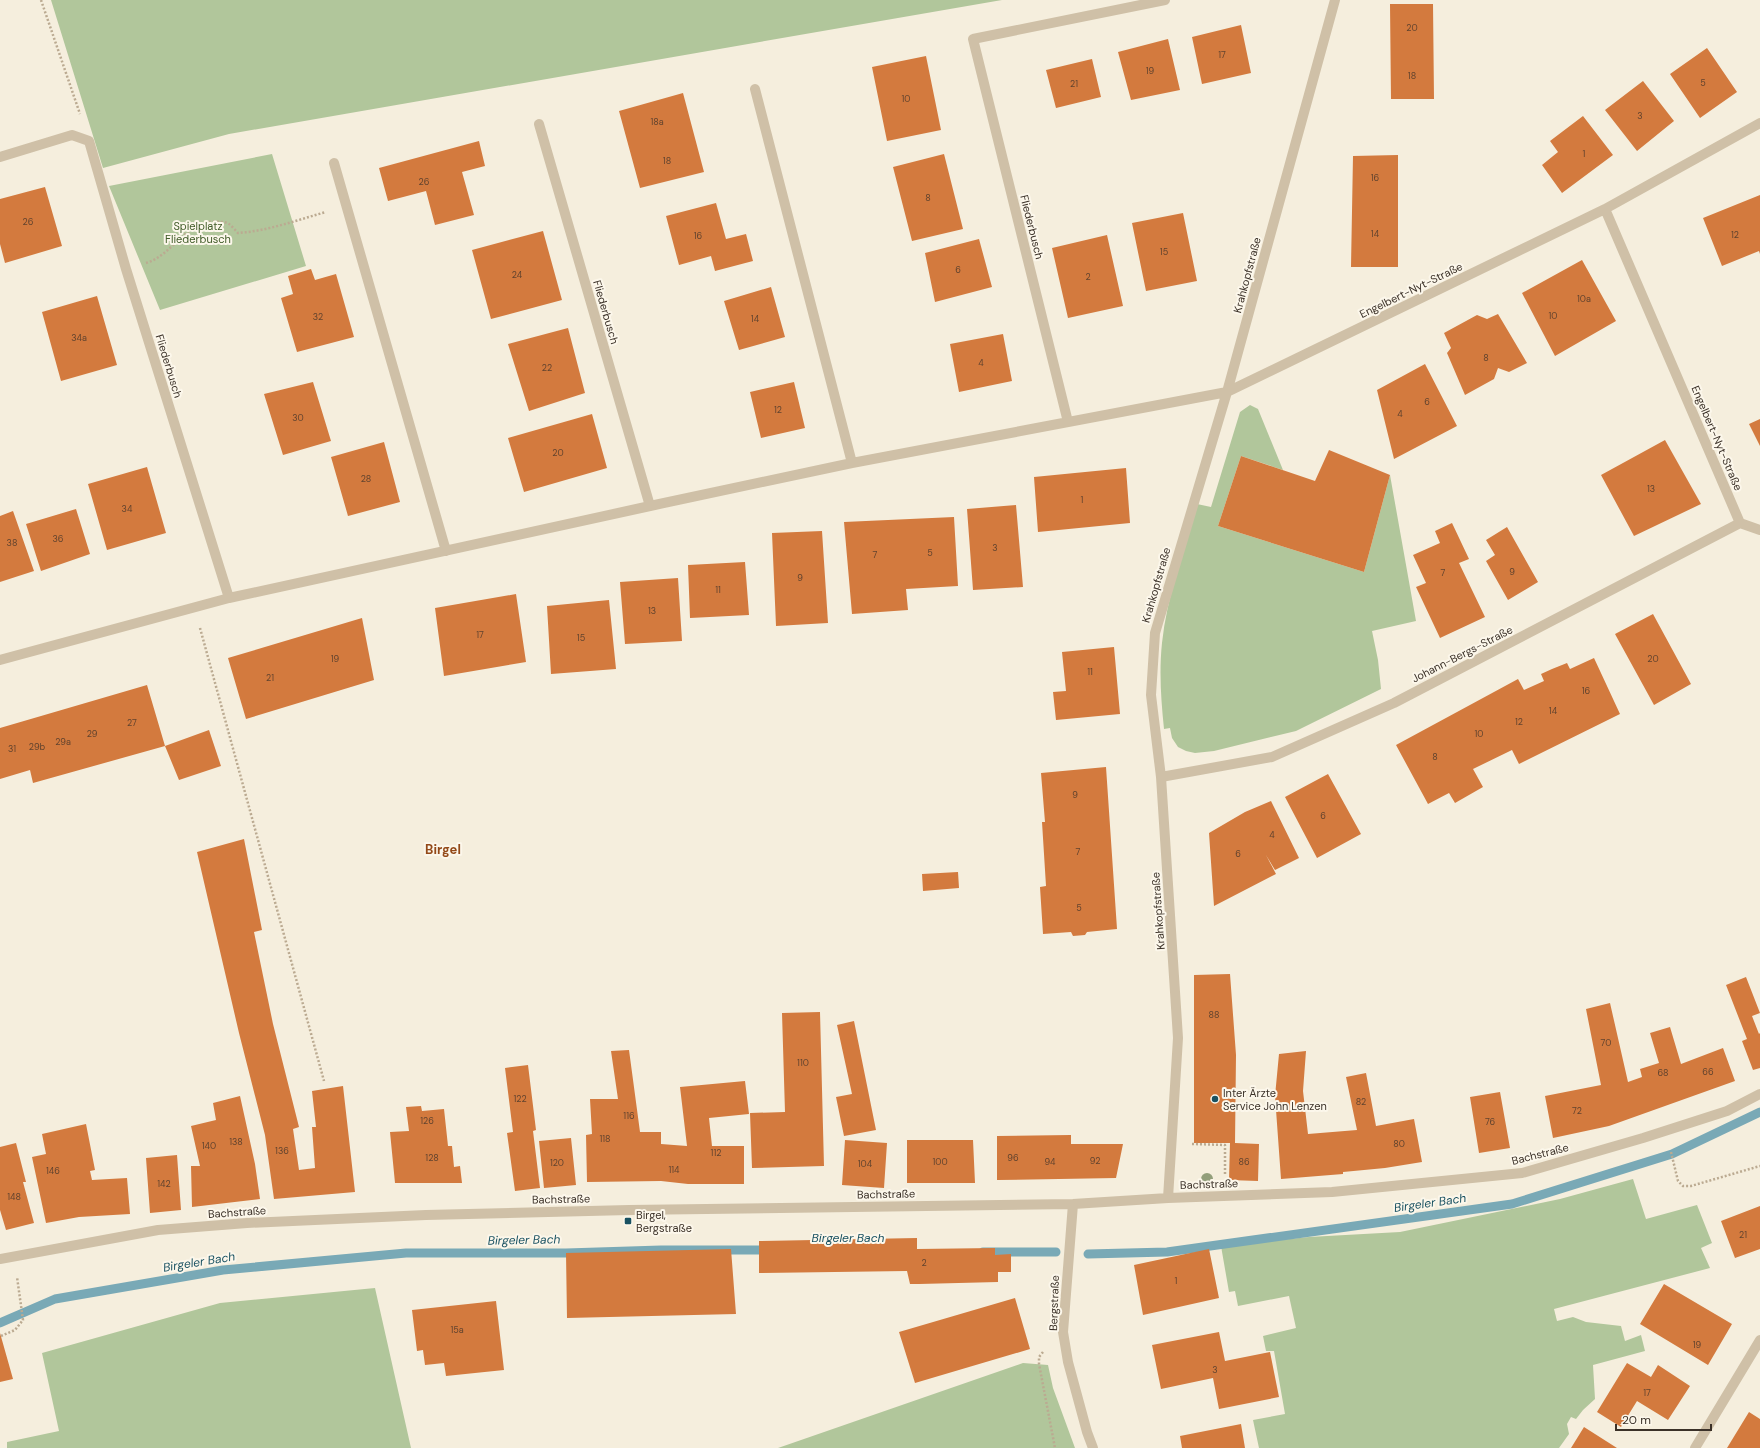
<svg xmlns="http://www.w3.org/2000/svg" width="1760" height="1448" font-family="'DM Sans',sans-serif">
<rect width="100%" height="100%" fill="#f5eedd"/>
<!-- green -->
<path fill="#b1c69b" d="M51,0H1002L229,134L103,168Z
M272,154L306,266L160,310L109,186Z
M1250,405L1258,409L1283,470L1241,456L1218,526L1364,572L1390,475L1416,621L1372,631L1378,660L1381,689L1296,731L1214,751L1195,753L1186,751L1178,747L1172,738L1170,728L1164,729C1161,700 1159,672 1162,643C1167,596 1184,550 1197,504L1211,507L1240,412Z
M1633,1179L1646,1219L1697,1205L1712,1243L1701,1248L1710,1268L1554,1309L1557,1321L1573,1317L1586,1322L1621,1326L1625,1341L1641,1335L1645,1351L1593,1365L1595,1399L1583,1410L1576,1419L1571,1417L1567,1424L1569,1434L1559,1448H1259L1253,1420L1285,1414L1274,1351H1266L1263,1336L1296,1328L1289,1296L1238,1306L1235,1291L1229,1292L1221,1246L1309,1237L1400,1232L1560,1199Z
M375,1288L411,1448H7V1442L59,1431L42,1353L220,1303Z
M1023,1363L1048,1365L1053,1388L1075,1448H778Z"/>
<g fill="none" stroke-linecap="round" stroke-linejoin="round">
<!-- stream -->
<path stroke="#79a9b6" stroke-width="9" d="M983,1252H1056
M1088,1254L1167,1252L1512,1204L1672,1154L1760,1112
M0,1323L55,1299L223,1270L406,1253H566L661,1250H770"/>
</g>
<!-- building -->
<path fill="#d37a3e" d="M1390,4H1433L1434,99H1391Z
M1241,25L1251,73L1202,84L1192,37Z
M1168,39L1180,90L1131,100L1118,52Z
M1707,48L1737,92L1700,118L1670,74Z
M926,56L941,130L887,141L872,67Z
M1092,59L1101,97L1056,108L1046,70Z
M1643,81L1674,121L1637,151L1605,110Z
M683,93L704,172L640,188L619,111Z
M1583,116L1613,155L1562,193L1542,165L1558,152L1550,141Z
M479,141L485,166L462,172L474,215L435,225L426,191L388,201L379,168Z
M944,154L963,229L912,241L893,167Z
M1398,155V267H1351L1353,156Z
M45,187L62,246L5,263L0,244V199Z
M1760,195V254L1759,251L1722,266L1703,218Z
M716,203L726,239L746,234L753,261L715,271L711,256L679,265L666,216Z
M1183,213L1197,281L1146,291L1132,223Z
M543,231L562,300L491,319L472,250Z
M1107,235L1123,306L1068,318L1052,248Z
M979,239L992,287L935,302L925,253Z
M1582,260L1616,321L1555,356L1522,293Z
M311,269L315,280L336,274L354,337L297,352L281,298L293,294L288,276Z
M771,287L785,337L739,350L724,301Z
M97,296L117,365L61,381L42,312Z
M1498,314L1527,363L1509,372L1498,368L1494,379L1465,395L1447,353L1451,348L1444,333L1477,315L1487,319Z
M568,328L585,393L529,411L508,344Z
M1003,334L1012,381L959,392L950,344Z
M1425,364L1457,426L1394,459L1377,390Z
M313,382L331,441L283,455L264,394Z
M794,382L805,428L761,438L750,392Z
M592,414L607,468L524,492L508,438Z
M1760,419V446L1749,424Z
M1665,440L1701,504L1634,536L1601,475Z
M384,442L400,502L348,516L331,457Z
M1329,450L1390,475L1364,572L1218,526L1241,456L1315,481Z
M147,467L166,533L107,550L88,484Z
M1126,468L1130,523L1038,532L1034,477Z
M1016,505L1023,587L973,590L967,509Z
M76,509L90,554L41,571L26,524Z
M13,511L34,571L0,582V516Z
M954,517L958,586L906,589L908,610L852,614L844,522Z
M1452,523L1469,559L1459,563L1485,617L1440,638L1416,587L1426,583L1413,555L1440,543L1435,531Z
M1507,527L1538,582L1508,600L1486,561L1495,555L1486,540Z
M822,531L828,623L776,626L772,533Z
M745,562L749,615L690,618L688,565Z
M678,578L682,641L625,644L620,582Z
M516,594L526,662L444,676L435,608Z
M609,600L616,669L551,674L547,606Z
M1653,614L1691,684L1654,705L1615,634Z
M362,618L374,680L246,719L228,658Z
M1114,647L1120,714L1056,720L1053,692L1066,691L1062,652Z
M1594,658L1620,714L1519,764L1512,750L1473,769L1483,787L1455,803L1449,793L1428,804L1396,745L1518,679L1524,690L1544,681L1541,674L1552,669L1567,663L1570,669Z
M147,685L165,746L33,783L30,770L0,779V728Z
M209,730L221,766L179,780L165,746Z
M1106,767L1117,929L1087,932L1085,935L1073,936L1071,932L1043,934L1040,887L1046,886L1042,822H1045L1041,773Z
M1328,774L1361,834L1317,858L1285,797Z
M1271,801L1299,858L1275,870L1266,855L1276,874L1214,906L1209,833L1245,812Z
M244,839L262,930L254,932L273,1024L299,1127L293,1129L299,1170L315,1168L312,1127H316L312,1091L343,1086L355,1192L274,1199L265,1135L239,1033L197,852Z
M958,872L959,888L923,891L922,874Z
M1230,974L1236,1055L1235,1143L1259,1144L1258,1181L1229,1180L1230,1143H1194V975Z
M1746,977L1760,1013L1752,1016L1759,1034L1760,1033V1068L1753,1070L1742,1041L1747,1039L1726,985Z
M1610,1003L1628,1082L1642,1077L1640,1069L1659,1063L1650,1033L1670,1027L1681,1064L1723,1048L1735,1081L1609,1126L1553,1138L1545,1096L1601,1085L1586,1009Z
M820,1012L824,1166L752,1168L750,1113L785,1112L782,1013Z
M854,1021L876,1130L844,1136L836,1097L852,1094L837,1025Z
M629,1050L640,1132H661V1144L687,1146L680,1087L745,1081L749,1114L709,1118L712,1146H744V1184H688L661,1181L587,1182L586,1135L592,1134L590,1099H618L611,1051Z
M1306,1051L1303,1091L1308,1134L1357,1130L1346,1077L1366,1073L1376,1126L1414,1119L1422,1162L1385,1168L1343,1172V1174L1281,1179L1275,1096L1279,1054Z
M528,1065L536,1130L533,1131L540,1188L515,1191L507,1133L513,1132L505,1068Z
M1500,1092L1510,1148L1479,1153L1470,1097Z
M240,1096L255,1164L260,1199L192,1207L191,1166H200L191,1126L216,1120L213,1103Z
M421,1106L422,1111L444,1109L448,1146H452L454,1167L460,1166L462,1183H395L390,1132L409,1131L406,1107Z
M86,1124L95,1170L90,1171L92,1180L127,1178L130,1214L79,1217L46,1223L32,1157L46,1154L42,1134Z
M1071,1135V1144H1123L1116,1178L997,1180V1136Z
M571,1138L576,1185L544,1188L539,1141Z
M845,1140L887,1143L884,1188L842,1185Z
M907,1140H973L975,1183H907Z
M16,1143L26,1182H23L34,1223L6,1230L0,1210V1147Z
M177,1155L181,1210L150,1213L146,1158Z
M1760,1206V1249L1735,1258L1721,1221Z
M917,1238V1249L995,1248V1255L1011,1254V1272H998V1282L919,1284H910L907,1271L759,1273V1241Z
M731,1249L736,1314L567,1318L566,1253Z
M1209,1249L1219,1298L1143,1315L1134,1265Z
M1664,1284L1732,1324L1708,1365L1640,1324Z
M1015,1298L1030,1349L915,1383L899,1332Z
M496,1301L504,1370L446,1376L444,1363L425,1365L423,1350L417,1351L412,1310Z
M1219,1332L1225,1361L1270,1352L1279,1397L1219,1409L1213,1378L1161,1389L1152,1345Z
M0,1333L13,1379L0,1382Z
M1627,1363L1651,1377L1658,1365L1690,1386L1668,1420L1637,1401L1621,1427L1597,1412Z
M1749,1412L1760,1419V1448H1727Z
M1241,1424L1245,1448H1182L1180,1436Z
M1584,1427L1617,1448H1571Z"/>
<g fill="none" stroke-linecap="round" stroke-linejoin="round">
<!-- path -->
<path stroke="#bbaa91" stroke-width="2.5" stroke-dasharray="2 2" stroke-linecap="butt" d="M41,0L80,114
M146,263C174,255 187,217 220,222C223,222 226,222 229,224C232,226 235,230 238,233C268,231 297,220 326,212
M200,628L324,1081
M1192,1144L1225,1145V1175
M1671,1152L1678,1181L1683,1186H1691L1760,1166
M1,1336L15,1330L23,1320L17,1277
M1043,1352L1039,1357V1364L1055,1448"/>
<!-- street -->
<path stroke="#cfc0a7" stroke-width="10" d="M755,89L852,463
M539,124L650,506
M0,157L72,135L89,141L126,269L229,598
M334,163L446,551
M1605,209L1760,123
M1068,422L973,39L1165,0
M0,660L229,598L650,506L852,463L1227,392L1605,209L1740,523
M1161,777L1272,757L1394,703L1740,523L1760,530
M1168,1198L1178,1038L1161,777L1151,695L1155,633L1227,392L1335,0
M1073,1204L1063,1332L1068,1362L1087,1432L1093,1448
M0,1259L158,1230L247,1223L426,1215L629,1210L1073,1204L1168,1198L1332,1192L1522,1173L1643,1138L1727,1111L1760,1094
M1695,1448L1760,1340"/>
</g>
<!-- trees -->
<circle fill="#929e7a" cx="1207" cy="1179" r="6"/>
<!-- markers -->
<g fill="#195161" stroke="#fcf7eb" stroke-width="1.5">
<circle cx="1215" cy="1099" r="4"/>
<rect x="624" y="1217" width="8" height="8" rx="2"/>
</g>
<g text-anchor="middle" stroke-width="4" stroke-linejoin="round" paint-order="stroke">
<!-- number labels -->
<g font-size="9" fill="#61432e">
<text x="1412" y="31">20</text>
<text x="1222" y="58">17</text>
<text x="1150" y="74">19</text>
<text x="1412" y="79">18</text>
<text x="1703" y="86">5</text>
<text x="1074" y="87">21</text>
<text x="906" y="102">10</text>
<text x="1640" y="119">3</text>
<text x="657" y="125">18a</text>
<text x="1584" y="157">1</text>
<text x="667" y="164">18</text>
<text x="1375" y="181">16</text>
<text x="424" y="185">26</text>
<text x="928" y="201">8</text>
<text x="28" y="225">26</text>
<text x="1375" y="237">14</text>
<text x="1735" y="238">12</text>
<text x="698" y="239">16</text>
<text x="1164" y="255">15</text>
<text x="958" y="273">6</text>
<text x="517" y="278">24</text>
<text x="1088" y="280">2</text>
<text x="1584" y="302">10a</text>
<text x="1553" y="319">10</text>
<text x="318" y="320">32</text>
<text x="755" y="322">14</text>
<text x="79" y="341">34a</text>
<text x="1486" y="361">8</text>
<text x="981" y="366">4</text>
<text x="547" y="371">22</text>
<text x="1427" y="405">6</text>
<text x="778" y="413">12</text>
<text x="1400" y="417">4</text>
<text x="298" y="421">30</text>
<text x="558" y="456">20</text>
<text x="366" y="482">28</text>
<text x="1651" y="492">13</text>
<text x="1082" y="503">1</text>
<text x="127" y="512">34</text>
<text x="58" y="542">36</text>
<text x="12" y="546">38</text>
<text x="995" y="551">3</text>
<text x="930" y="556">5</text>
<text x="875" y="558">7</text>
<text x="1512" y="575">9</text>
<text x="1443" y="576">7</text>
<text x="800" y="581">9</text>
<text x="718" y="593">11</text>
<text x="652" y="614">13</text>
<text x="480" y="638">17</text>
<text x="581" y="641">15</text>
<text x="335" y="662">19</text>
<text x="1653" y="662">20</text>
<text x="1090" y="675">11</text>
<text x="270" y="681">21</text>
<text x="1586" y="694">16</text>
<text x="1553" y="714">14</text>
<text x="1519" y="725">12</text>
<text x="132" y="726">27</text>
<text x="92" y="737">29</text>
<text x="1479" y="737">10</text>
<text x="63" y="745">29a</text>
<text x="37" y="750">29b</text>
<text x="12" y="752">31</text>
<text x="1435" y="760">8</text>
<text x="1075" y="798">9</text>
<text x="1323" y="819">6</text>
<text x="1272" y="838">4</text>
<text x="1078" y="855">7</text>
<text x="1238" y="857">6</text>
<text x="1079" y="911">5</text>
<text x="1214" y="1018">88</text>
<text x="1606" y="1046">70</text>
<text x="803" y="1066">110</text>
<text x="1708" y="1075">66</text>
<text x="1663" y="1076">68</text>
<text x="520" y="1102">122</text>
<text x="1361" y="1105">82</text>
<text x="1577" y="1114">72</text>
<text x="629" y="1119">116</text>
<text x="427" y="1124">126</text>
<text x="1490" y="1125">76</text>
<text x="605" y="1142">118</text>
<text x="236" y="1145">138</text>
<text x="1399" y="1147">80</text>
<text x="209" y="1149">140</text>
<text x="282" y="1154">136</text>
<text x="716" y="1156">112</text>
<text x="432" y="1161">128</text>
<text x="1013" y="1161">96</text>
<text x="1095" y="1164">92</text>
<text x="940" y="1165">100</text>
<text x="1050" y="1165">94</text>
<text x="1244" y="1165">86</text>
<text x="557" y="1166">120</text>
<text x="865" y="1167">104</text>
<text x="674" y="1173">114</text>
<text x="53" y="1174">146</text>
<text x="164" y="1187">142</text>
<text x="14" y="1200">148</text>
<text x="1743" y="1238">21</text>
<text x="924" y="1266">2</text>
<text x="1176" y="1284">1</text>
<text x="457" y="1333">15a</text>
<text x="1697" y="1348">19</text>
<text x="1215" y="1373">3</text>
<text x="1647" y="1396">17</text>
</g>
<!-- park labels -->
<g font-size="11" fill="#415c29" stroke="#fcf7eb">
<text x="198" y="230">Spielplatz<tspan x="198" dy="13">Fliederbusch</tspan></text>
</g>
<!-- street labels -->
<g font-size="11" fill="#3b3128" stroke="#fcf7eb">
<text transform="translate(1032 227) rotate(76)" y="4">Fliederbusch</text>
<text transform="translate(1247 275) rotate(-75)" y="4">Krahkopfstraße</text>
<text transform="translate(1411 290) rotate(-26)" y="4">Engelbert-Nyt-Straße</text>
<text transform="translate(606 312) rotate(74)" y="4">Fliederbusch</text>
<text transform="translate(169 366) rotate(73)" y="4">Fliederbusch</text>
<text transform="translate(1717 438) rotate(67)" y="4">Engelbert-Nyt-Straße</text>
<text transform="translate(1156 585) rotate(-74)" y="4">Krahkopfstraße</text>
<text transform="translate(1462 654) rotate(-27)" y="4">Johann-Bergs-Straße</text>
<text transform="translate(1158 911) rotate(-94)" y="4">Krahkopfstraße</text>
<text transform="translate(1540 1154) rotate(-14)" y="4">Bachstraße</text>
<text transform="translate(1209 1184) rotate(-2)" y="4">Bachstraße</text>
<text transform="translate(886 1194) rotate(-1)" y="4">Bachstraße</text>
<text transform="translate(561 1199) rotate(-1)" y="4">Bachstraße</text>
<text transform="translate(237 1212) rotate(-4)" y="4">Bachstraße</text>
<text transform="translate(1054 1303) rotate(-88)" y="4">Bergstraße</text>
</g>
<!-- poi labels -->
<g font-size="11" fill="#3b3128" stroke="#fcf7eb" text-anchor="start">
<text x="1223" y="1097">Inter Ärzte<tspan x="1223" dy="13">Service John Lenzen</tspan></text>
<text x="636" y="1219">Birgel,<tspan x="636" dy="13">Bergstraße</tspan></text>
</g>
<!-- water labels -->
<g font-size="12" font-style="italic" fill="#195161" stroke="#fcf7eb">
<text transform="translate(1430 1203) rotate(-8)" y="4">Birgeler Bach</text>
<text x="848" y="1242">Birgeler Bach</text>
<text transform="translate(524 1240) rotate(-1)" y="4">Birgeler Bach</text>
<text transform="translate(199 1262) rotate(-9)" y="4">Birgeler Bach</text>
</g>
<!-- quarter labels -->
<g font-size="13" font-weight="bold" fill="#934918" stroke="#fcf7eb">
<text x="443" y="854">Birgel</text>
</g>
</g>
<!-- scale -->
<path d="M1616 1424v6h95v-6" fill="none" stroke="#3b3128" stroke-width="2"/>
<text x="1622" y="1424" font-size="12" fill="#3b3128" stroke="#fcf7eb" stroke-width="3" paint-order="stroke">20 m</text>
</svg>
